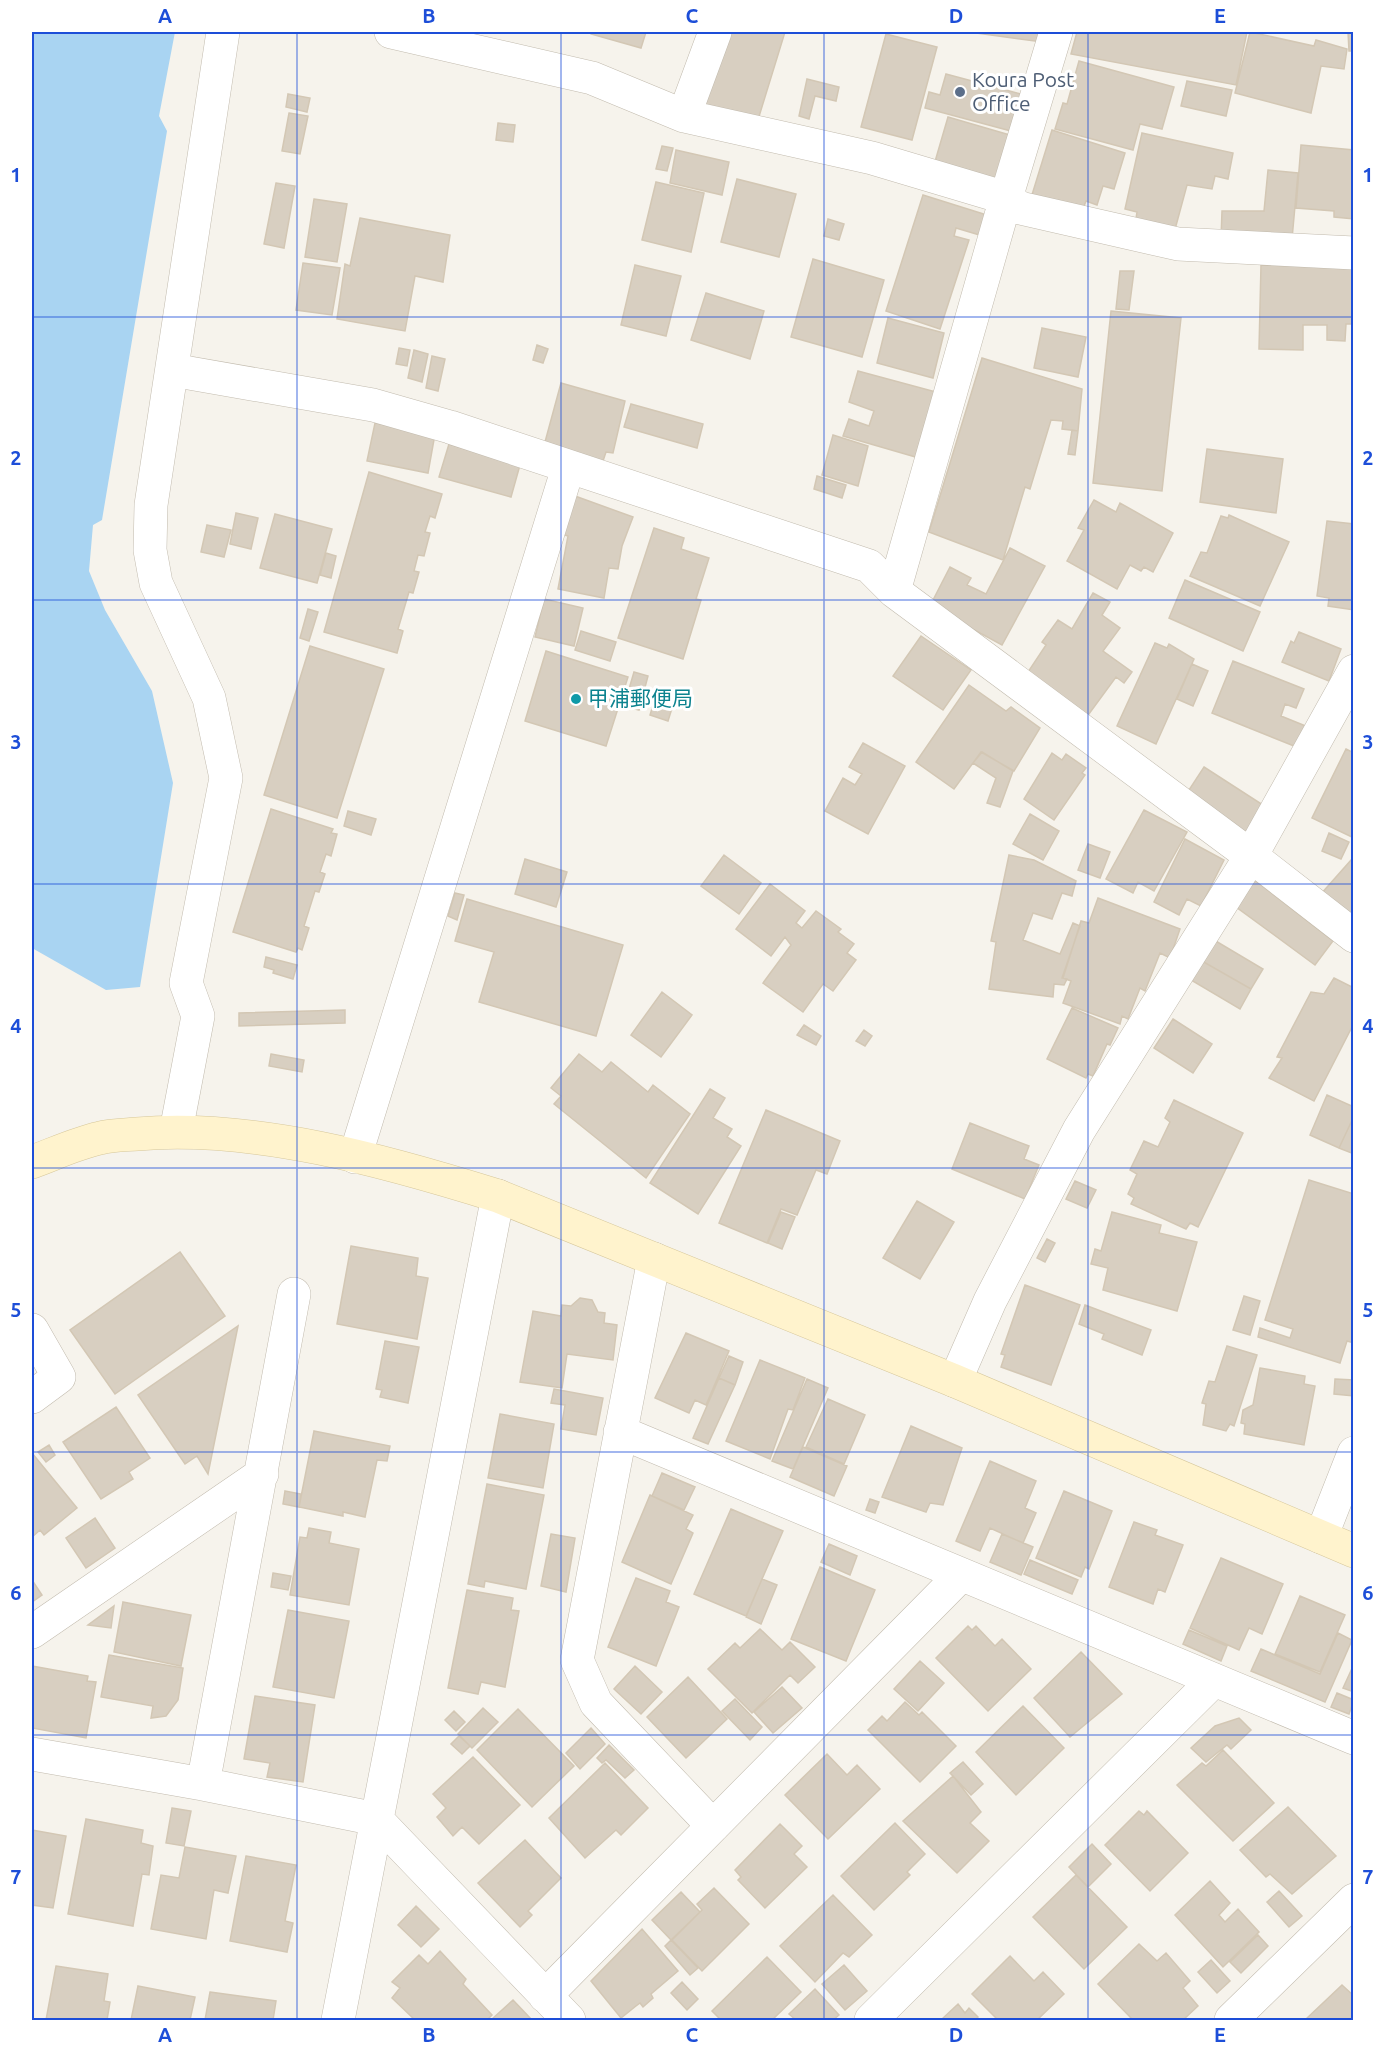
<svg xmlns="http://www.w3.org/2000/svg" width="1385" height="2052" font-family="Ubuntu,'Noto Sans JP',sans-serif">
<rect width="100%" height="100%" fill="#f6f3ec"/>
<!-- water -->
<path fill="#a9d4f2" d="M32,32H175L159,116L167,131L102,520L93,525L89,571L105,610L152,691L173,783L140,987L106,990L32,948Z"/>
<!-- building -->
<path fill="#d8cfc1" stroke="#d3c7b4" stroke-width="1.5" d="M591,32H646L641,48L591,34Z
M727,32H785L757,123L703,107Z
M969,32H1043L1042,42Z
M1077,32H1247L1236,85L1071,54Z
M1250,32L1314,46L1316,40L1347,49L1344,69L1321,66L1311,113L1235,93Z
M1348,32H1354V51H1349Z
M886,34L937,47L912,140L861,127Z
M1079,61L1174,87L1162,129L1140,124L1133,150L1055,129L1063,103L1067,104Z
M946,74L1021,94L1011,131L925,108L929,92L940,95Z
M807,79L839,87L836,101L815,96L809,119L799,116Z
M1187,81L1232,90L1226,116L1181,106Z
M288,94L310,98L307,112L286,107Z
M289,113L308,116L300,154L282,151Z
M948,117L1010,135L997,183L934,165Z
M498,123L515,125L513,142L496,140Z
M1052,130L1125,153L1114,189L1103,186L1097,205L1086,201L1081,214L1031,198Z
M1142,133L1233,153L1228,179L1215,176L1212,189L1187,185L1174,233L1135,225L1137,212L1125,209Z
M1301,145L1354,150V219L1334,217V211L1296,208Z
M662,146L673,148L667,171L656,169Z
M676,150L729,162L722,195L670,183Z
M1268,170L1298,173L1292,239H1221L1222,211H1264Z
M737,179L796,194L779,257L721,242Z
M656,182L704,193L691,252L642,240Z
M276,183L295,186L284,248L264,244Z
M923,195L990,216L983,236L956,228L954,236L969,240L940,329L886,311Z
M314,199L347,204L337,262L305,257Z
M360,218L450,235L443,282L415,276L405,331L337,319L345,264L350,266Z
M828,219L844,224L839,240L824,236Z
M813,259L884,280L862,357L791,337Z
M303,263L340,268L332,315L296,310Z
M635,265L681,276L666,336L621,325Z
M1261,265L1354,267V324H1346L1345,341L1327,340V325H1303V350L1259,349Z
M1120,271H1134L1129,310L1116,309Z
M706,293L764,311L750,359L691,340Z
M1111,311L1181,318L1162,491L1093,483Z
M888,318L944,333L933,378L877,363Z
M1042,328L1086,337L1078,377L1034,368Z
M537,345L548,349L543,363L533,360Z
M399,348L410,350L407,366L396,364Z
M414,350L428,354L422,382L408,378Z
M432,356L445,359L438,391L426,388Z
M982,358L1082,389L1078,431L1062,429L1063,421L1051,420L1030,489L1025,487L1003,560L929,532Z
M858,371L936,392L919,458L843,436L849,419L869,426L874,411L849,402Z
M561,383L625,401L613,453L606,452L603,461L545,442Z
M631,404L703,424L697,448L624,427Z
M375,423L435,434L428,473L367,461Z
M1072,430L1078,431L1075,455L1068,454Z
M833,435L868,446L858,486L822,475Z
M449,444L520,465L511,497L439,477Z
M1207,449L1283,459L1276,513L1200,502Z
M369,472L442,494L435,518L430,516L425,532L430,533L424,556L418,555L414,571L419,572L413,593L409,592L398,629L403,631L397,653L324,632Z
M817,476L846,485L842,498L814,489Z
M575,496L633,517L622,546L618,569L609,568L604,598L558,589L568,536L561,534Z
M1094,500L1116,512L1120,503L1173,533L1153,572L1144,567L1141,571L1130,565L1117,589L1067,561L1084,530L1078,528Z
M236,513L258,518L251,549L230,544Z
M275,514L332,529L317,583L260,568Z
M1229,515L1289,542L1260,606L1190,576L1201,552L1207,553L1221,516L1228,518Z
M1327,521L1354,524V610L1328,606L1329,598L1317,596Z
M207,525L231,530L224,557L201,552Z
M654,528L684,538L681,549L709,558L696,599L701,600L683,659L618,638Z
M1010,548L1045,566L1002,645L930,606L950,567L971,578L967,585L986,594Z
M326,553L336,556L331,578L320,575Z
M1185,580L1260,612L1243,651L1169,618Z
M1093,593L1110,602L1102,615L1120,628L1103,651L1132,672L1124,683L1116,677L1086,718L1026,675L1046,645L1042,642L1058,620L1072,629Z
M544,599L583,608L574,646L535,637Z
M308,609L318,612L309,641L300,638Z
M581,631L616,642L610,661L575,650Z
M1299,632L1341,649L1329,681L1282,662L1291,641L1294,643Z
M921,636L971,670L943,710L893,676Z
M1155,643L1167,648L1169,644L1194,659L1156,744L1117,726Z
M310,646L384,669L337,818L264,795Z
M546,651L628,677L606,746L525,721Z
M1233,661L1304,689L1296,708L1285,704L1281,716L1308,727L1299,748L1212,713Z
M1192,664L1208,671L1193,706L1177,699Z
M634,672L648,676L639,710L624,706Z
M969,685L1006,711L1011,707L1040,728L1014,771L981,752L954,789L916,762Z
M655,699L673,705L668,721L650,715Z
M863,743L905,766L868,834L825,811L843,778L855,785L862,774L849,767Z
M1346,749L1354,753V838L1312,818Z
M982,752L1013,771L1000,807L987,803L996,778L973,763Z
M1052,753L1062,760L1066,754L1086,768L1082,773L1085,775L1054,820L1024,799Z
M1204,767L1263,805L1246,833L1187,793Z
M271,809L333,829L331,833L337,834L331,856L326,854L320,872L325,874L319,892L315,891L304,926L309,928L302,950L298,948L296,952L233,932Z
M1144,810L1187,832L1154,891L1138,882L1133,893L1106,879Z
M348,811L376,819L371,835L344,826Z
M1030,814L1059,831L1043,860L1013,844Z
M1329,833L1349,842L1341,859L1322,851Z
M1185,839L1224,860L1201,906L1187,899L1179,915L1154,902Z
M1088,844L1110,852L1100,878L1078,870Z
M724,855L761,883L739,914L701,886Z
M1009,855L1034,860L1076,881L1072,896L1062,893L1052,919L1033,913L1023,940L1060,954L1073,923L1080,926L1062,978L1067,979L1064,985L1054,984L1053,997L989,989L996,942L991,941Z
M525,859L567,872L556,907L515,894Z
M1352,859L1354,860V919L1321,894Z
M1252,878L1333,941L1315,965L1232,904Z
M770,884L805,911L796,923L802,928L816,911L841,929L838,932L854,944L847,953L856,960L833,991L823,984L803,1012L763,983L791,945L785,937L771,956L736,929Z
M455,893L464,895L457,920L448,916Z
M1098,898L1180,929L1170,958L1160,953L1145,991L1140,988L1128,1019L1122,1016L1120,1024L1063,1003L1071,981L1063,978L1081,921L1089,923Z
M467,899L623,945L596,1036L479,1002L494,952L455,941Z
M1214,940L1263,969L1251,989L1202,961Z
M266,957L297,965L293,979L273,973L274,970L264,967Z
M1202,961L1251,989L1240,1009L1191,980Z
M1334,978L1354,988V1023L1314,1101L1269,1078L1282,1058L1277,1057L1311,992L1324,994Z
M662,992L692,1015L661,1057L631,1035Z
M1072,1008L1118,1028L1110,1045L1107,1044L1093,1076L1088,1074L1086,1078L1047,1059Z
M345,1010V1023L239,1026V1013Z
M1173,1019L1212,1044L1193,1073L1154,1048Z
M804,1025L821,1036L816,1045L797,1035Z
M864,1030L872,1036L865,1046L856,1041Z
M271,1054L304,1060L302,1072L269,1066Z
M579,1054L602,1072L611,1062L648,1092L653,1085L690,1114L646,1178L554,1104L561,1096L551,1088Z
M710,1089L725,1098L713,1118L732,1129L727,1137L741,1146L698,1214L650,1183Z
M1327,1095L1354,1107V1116L1339,1148L1310,1135Z
M1174,1100L1243,1133L1198,1227L1190,1223L1186,1229L1131,1204L1134,1198L1128,1194L1137,1174L1130,1170L1144,1141L1158,1147L1170,1122L1165,1118Z
M766,1110L840,1141L827,1174L816,1170L797,1215L781,1209L767,1243L719,1223Z
M1354,1116V1154L1339,1148Z
M970,1123L1029,1146L1024,1159L1039,1165L1025,1199L952,1169Z
M1309,1180L1354,1194V1343L1347,1341L1340,1363L1258,1337L1260,1328L1290,1338L1293,1329L1265,1320Z
M1075,1181L1096,1190L1087,1208L1066,1199Z
M917,1201L954,1222L920,1279L883,1258Z
M781,1212L795,1217L782,1249L768,1243Z
M1112,1212L1161,1225L1159,1233L1197,1242L1177,1311L1103,1290L1108,1268L1091,1264L1095,1249L1101,1251Z
M1047,1239L1055,1243L1045,1262L1037,1258Z
M351,1246L418,1258L416,1276L428,1278L417,1339L337,1324Z
M180,1252L225,1316L115,1394L70,1330Z
M1025,1285L1080,1305L1051,1385L1001,1367L1005,1355L1001,1354Z
M1244,1296L1260,1301L1250,1335L1233,1330Z
M580,1298L592,1300L598,1312L605,1313L604,1323L617,1325L613,1360L567,1354L562,1388L520,1382L533,1311L561,1316L562,1305L571,1306Z
M1085,1305L1151,1330L1142,1355L1102,1339L1104,1334L1079,1324Z
M238,1326L208,1474L197,1456L185,1464L138,1395Z
M686,1333L729,1351L706,1405L695,1400L689,1413L655,1398Z
M385,1341L419,1347L408,1403L380,1397L382,1390L376,1389Z
M1227,1346L1257,1355L1234,1426L1230,1424L1226,1431L1203,1425L1206,1404L1202,1403L1209,1381L1215,1382Z
M729,1356L743,1362L735,1385L719,1378Z
M760,1360L805,1378L793,1410L788,1409L770,1459L726,1441Z
M1260,1368L1305,1376L1304,1384L1315,1386L1304,1445L1244,1434L1245,1424L1241,1423L1243,1410L1253,1405Z
M719,1378L735,1385L708,1444L693,1438Z
M807,1379L828,1388L793,1469L772,1461Z
M1335,1379L1354,1380V1396L1334,1394Z
M554,1389L603,1398L596,1435L561,1429L565,1405L551,1403Z
M828,1399L865,1415L844,1464L806,1447Z
M116,1407L150,1458L129,1472L133,1479L101,1499L63,1442Z
M500,1414L554,1424L543,1488L488,1478Z
M911,1426L962,1448L943,1505L930,1503L926,1512L882,1497Z
M314,1431L390,1446L387,1461L377,1460L365,1517L343,1512V1516L299,1507Z
M49,1445L55,1455L46,1462L38,1452Z
M803,1447L847,1466L834,1496L790,1477Z
M32,1453L77,1508L44,1535L40,1530L32,1537Z
M990,1461L1036,1481L1025,1508L1036,1513L1023,1543L990,1528L980,1551L956,1541Z
M662,1473L695,1487L684,1510L652,1496Z
M487,1484L544,1495L526,1589L485,1581L484,1587L468,1584Z
M285,1491L301,1494L299,1507L283,1504Z
M1064,1491L1112,1511L1089,1569L1085,1567L1081,1577L1036,1558Z
M650,1495L693,1515L686,1529L693,1533L671,1584L622,1562Z
M870,1499L879,1502L875,1513L866,1510Z
M731,1509L783,1531L746,1616L694,1594Z
M95,1518L115,1548L86,1568L66,1538Z
M1134,1522L1157,1530L1155,1535L1183,1545L1165,1592L1158,1589L1153,1604L1109,1587Z
M309,1528L331,1532L329,1543L359,1549L349,1605L290,1595L300,1537L307,1538Z
M551,1534L575,1538L566,1592L541,1586Z
M1002,1534L1033,1547L1021,1575L990,1562Z
M829,1544L857,1556L850,1575L821,1562Z
M1221,1558L1283,1584L1262,1634L1249,1628L1239,1650L1190,1628Z
M1030,1560L1078,1580L1072,1594L1024,1574Z
M820,1567L875,1590L846,1661L791,1639Z
M273,1573L291,1576L288,1590L271,1587Z
M636,1578L670,1591L666,1602L679,1607L656,1666L608,1647Z
M762,1579L777,1585L761,1624L746,1617Z
M32,1580L42,1595L32,1602Z
M467,1590L513,1598L511,1610L519,1611L505,1687L481,1682L478,1694L448,1688Z
M1300,1596L1345,1615L1320,1672L1275,1654Z
M123,1602L191,1615L181,1666L114,1652Z
M114,1606L111,1628L88,1625Z
M288,1610L349,1621L334,1698L273,1687Z
M968,1626L972,1630L976,1626L995,1646L1002,1639L1031,1669L988,1711L936,1658Z
M760,1629L782,1650L790,1642L815,1667L798,1683L790,1675L752,1713L708,1669L735,1643L740,1648Z
M1189,1630L1227,1646L1221,1661L1183,1644Z
M1338,1633L1352,1640L1325,1702L1251,1671L1261,1649L1320,1674Z
M1081,1652L1122,1694L1070,1737L1034,1698Z
M109,1655L183,1668L178,1700L166,1716L151,1718L153,1706L101,1697Z
M920,1661L944,1683L918,1711L894,1689Z
M1354,1664V1692L1343,1688Z
M32,1666L88,1676L87,1681L96,1682L86,1738L32,1728Z
M635,1666L662,1692L641,1714L614,1689Z
M688,1677L727,1719L686,1758L647,1717Z
M782,1687L802,1708L773,1733L754,1712Z
M1337,1693L1354,1700L1349,1714L1331,1707Z
M255,1696L315,1705L303,1782L267,1777L270,1763L244,1759Z
M735,1699L762,1727L750,1740L722,1711Z
M905,1702L919,1715L922,1712L956,1746L920,1782L868,1730L882,1716L887,1721Z
M1023,1706L1064,1748L1016,1795L976,1752Z
M483,1708L498,1722L472,1748L458,1734Z
M518,1709L574,1766L532,1807L477,1750Z
M454,1711L465,1722L456,1731L445,1720Z
M1239,1718L1251,1730L1231,1749L1227,1745L1206,1762L1191,1748L1215,1726Z
M591,1728L605,1744L580,1769L566,1753Z
M459,1736L470,1746L462,1754L451,1744Z
M609,1745L634,1770L625,1778L606,1760L602,1763L597,1758Z
M1223,1750L1274,1803L1233,1841L1177,1785L1202,1763L1206,1766Z
M827,1754L847,1775L857,1765L880,1789L828,1839L785,1795Z
M473,1757L520,1805L479,1844L462,1827L453,1836L437,1817L446,1808L433,1794Z
M963,1762L983,1784L971,1795L950,1773Z
M605,1763L648,1808L621,1835L616,1830L585,1858L549,1818Z
M953,1776L981,1812L970,1823L989,1841L957,1873L903,1821Z
M1288,1807L1336,1856L1292,1894L1270,1874L1266,1877L1240,1850Z
M172,1808L191,1811L184,1846L166,1843Z
M1139,1811L1144,1815L1147,1811L1188,1853L1150,1891L1105,1845Z
M86,1819L143,1830L141,1843L153,1846L149,1875L142,1874L133,1926L68,1914Z
M895,1823L925,1854L907,1872L910,1875L874,1910L841,1876Z
M780,1824L802,1846L794,1854L807,1867L765,1908L738,1880L741,1877L735,1870Z
M32,1830L66,1836L53,1908L32,1905Z
M525,1840L561,1878L528,1911L532,1915L520,1927L478,1883Z
M1092,1844L1111,1864L1088,1887L1069,1867Z
M185,1847L236,1856L228,1893L214,1890L206,1939L151,1929L161,1875L179,1878Z
M246,1856L296,1865L285,1921L293,1923L287,1952L230,1941Z
M1076,1875L1127,1927L1084,1969L1033,1917Z
M1210,1881L1230,1903L1219,1915L1225,1922L1238,1909L1259,1932L1223,1967L1175,1915Z
M714,1888L749,1924L702,1971L672,1940L702,1910L697,1904Z
M1279,1891L1302,1916L1289,1927L1267,1902Z
M681,1892L700,1912L671,1940L652,1920Z
M833,1895L872,1935L849,1957L843,1953L815,1982L780,1946Z
M416,1906L439,1929L421,1947L398,1925Z
M642,1929L678,1971L651,1994L653,1998L643,2007L640,2003L636,2006L621,2018L591,1981Z
M1258,1935L1268,1946L1241,1973L1230,1962Z
M671,1940L698,1968L690,1975L665,1946Z
M1139,1944L1157,1961L1166,1953L1190,1981L1183,1988L1198,2006L1183,2020H1133L1098,1984Z
M440,1951L466,1979L463,1984L492,2015L487,2020H415L392,1998L400,1988L392,1982L419,1955L428,1964Z
M1010,1956L1034,1981L1043,1972L1064,1994L1037,2020H998L972,1994Z
M767,1957L801,1992L772,2020H721L712,2011Z
M1211,1960L1230,1981L1217,1993L1198,1972Z
M844,1965L867,1991L845,2010L822,1984Z
M56,1966L108,1974L104,2001L110,2002L107,2020H46Z
M682,1982L698,1999L687,2010L671,1993Z
M1342,1985L1354,1996V2020H1305Z
M138,1986L195,1997L190,2020H131Z
M815,1989L839,2015L833,2020H796L789,2014Z
M210,1992L276,2001L273,2020H205Z
M513,2000L532,2020H491Z
M958,2004L965,2013L969,2008L978,2017L975,2020H941Z"/>
<g fill="none" stroke-linecap="round" stroke-linejoin="round">
<defs>
<path id="street" d="M391,32L592,78L684,116L872,158L1006,198L1020,208L1178,244L1354,253
M684,116L715,32
M172,370L373,405L450,427L869,566L894,591L1251,856L1354,936
M894,591L1006,198L1056,32
M176,1131L198,1016L186,983L226,778L209,698L156,583L150,550L151,505L223,32
M355,1157L568,468
M654,1259L577,1660L596,1703L713,1826
M32,1330L59,1377L32,1397
M955,1381L990,1301L1079,1130L1251,856L1354,671
M620,1432L1354,1738
M1321,1537L1354,1453
M32,1632L262,1474
M32,1754L203,1784L376,1819L569,2020
M203,1784L294,1294
M545,1996L961,1575
M338,2020L498,1196
M871,2020L1214,1680
M1231,2020L1354,1900"/>
<path id="secondary" d="M32,1162C54,1154 77,1143 100,1138C112,1135 125,1135 137,1134C255,1124 386,1161 498,1196L955,1381L1354,1551"/>
</defs>
<!-- street casing -->
<use href="#street" stroke="#c2bbae" stroke-width="34"/>
<!-- secondary casing -->
<use href="#secondary" stroke="#d6c79b" stroke-width="34"/>
<!-- street -->
<use href="#street" stroke="#fff" stroke-width="33"/>
<!-- secondary -->
<use href="#secondary" stroke="#fff3cd" stroke-width="33"/>
</g>
<!-- grid -->
<path fill="none" stroke="#1d4ed8" stroke-width="1.5" stroke-opacity="0.55" d="M297,32V2020M561,32V2020M824,32V2020M1088,32V2020M32,317H1354M32,600H1354M32,884H1354M32,1168H1354M32,1452H1354M32,1735H1354"/>
<!-- markers -->
<circle fill="#5c6f8a" stroke="#fff" stroke-width="2" cx="960" cy="92" r="6"/>
<circle fill="#0f9aa8" stroke="#fff" stroke-width="2" cx="576" cy="699" r="6"/>
<g text-anchor="middle" stroke-width="6" stroke-linejoin="round" paint-order="stroke">
<!-- service labels -->
<g font-size="21" fill="#4e5e75" stroke="#fff" text-anchor="start">
<text x="972" y="87">Koura Post<tspan x="972" dy="24">Office</tspan></text>
</g>
<!-- culture labels -->
<g font-size="21" fill="#0d838f" stroke="#fff" text-anchor="start">
<text x="588" y="706">甲浦郵便局</text>
</g>
</g>
<!-- border -->
<rect width="1385" height="2052" fill="none" stroke="#ffffff" stroke-width="66"/>
<rect x="33" y="33" width="1319" height="1986" fill="none" stroke="#1d4ed8" stroke-width="2"/>
<g font-size="20" text-anchor="middle" font-weight="bold" fill="#1d4ed8">
<text x="165" y="23">A</text>
<text x="429" y="23">B</text>
<text x="692" y="23">C</text>
<text x="956" y="23">D</text>
<text x="1220" y="23">E</text>
<text x="16" y="182">1</text>
<text x="1368" y="182">1</text>
<text x="16" y="465">2</text>
<text x="1368" y="465">2</text>
<text x="16" y="749">3</text>
<text x="1368" y="749">3</text>
<text x="16" y="1033">4</text>
<text x="1368" y="1033">4</text>
<text x="16" y="1317">5</text>
<text x="1368" y="1317">5</text>
<text x="16" y="1600">6</text>
<text x="1368" y="1600">6</text>
<text x="16" y="1884">7</text>
<text x="1368" y="1884">7</text>
<text x="165" y="2042">A</text>
<text x="429" y="2042">B</text>
<text x="692" y="2042">C</text>
<text x="956" y="2042">D</text>
<text x="1220" y="2042">E</text>
</g>
</svg>
